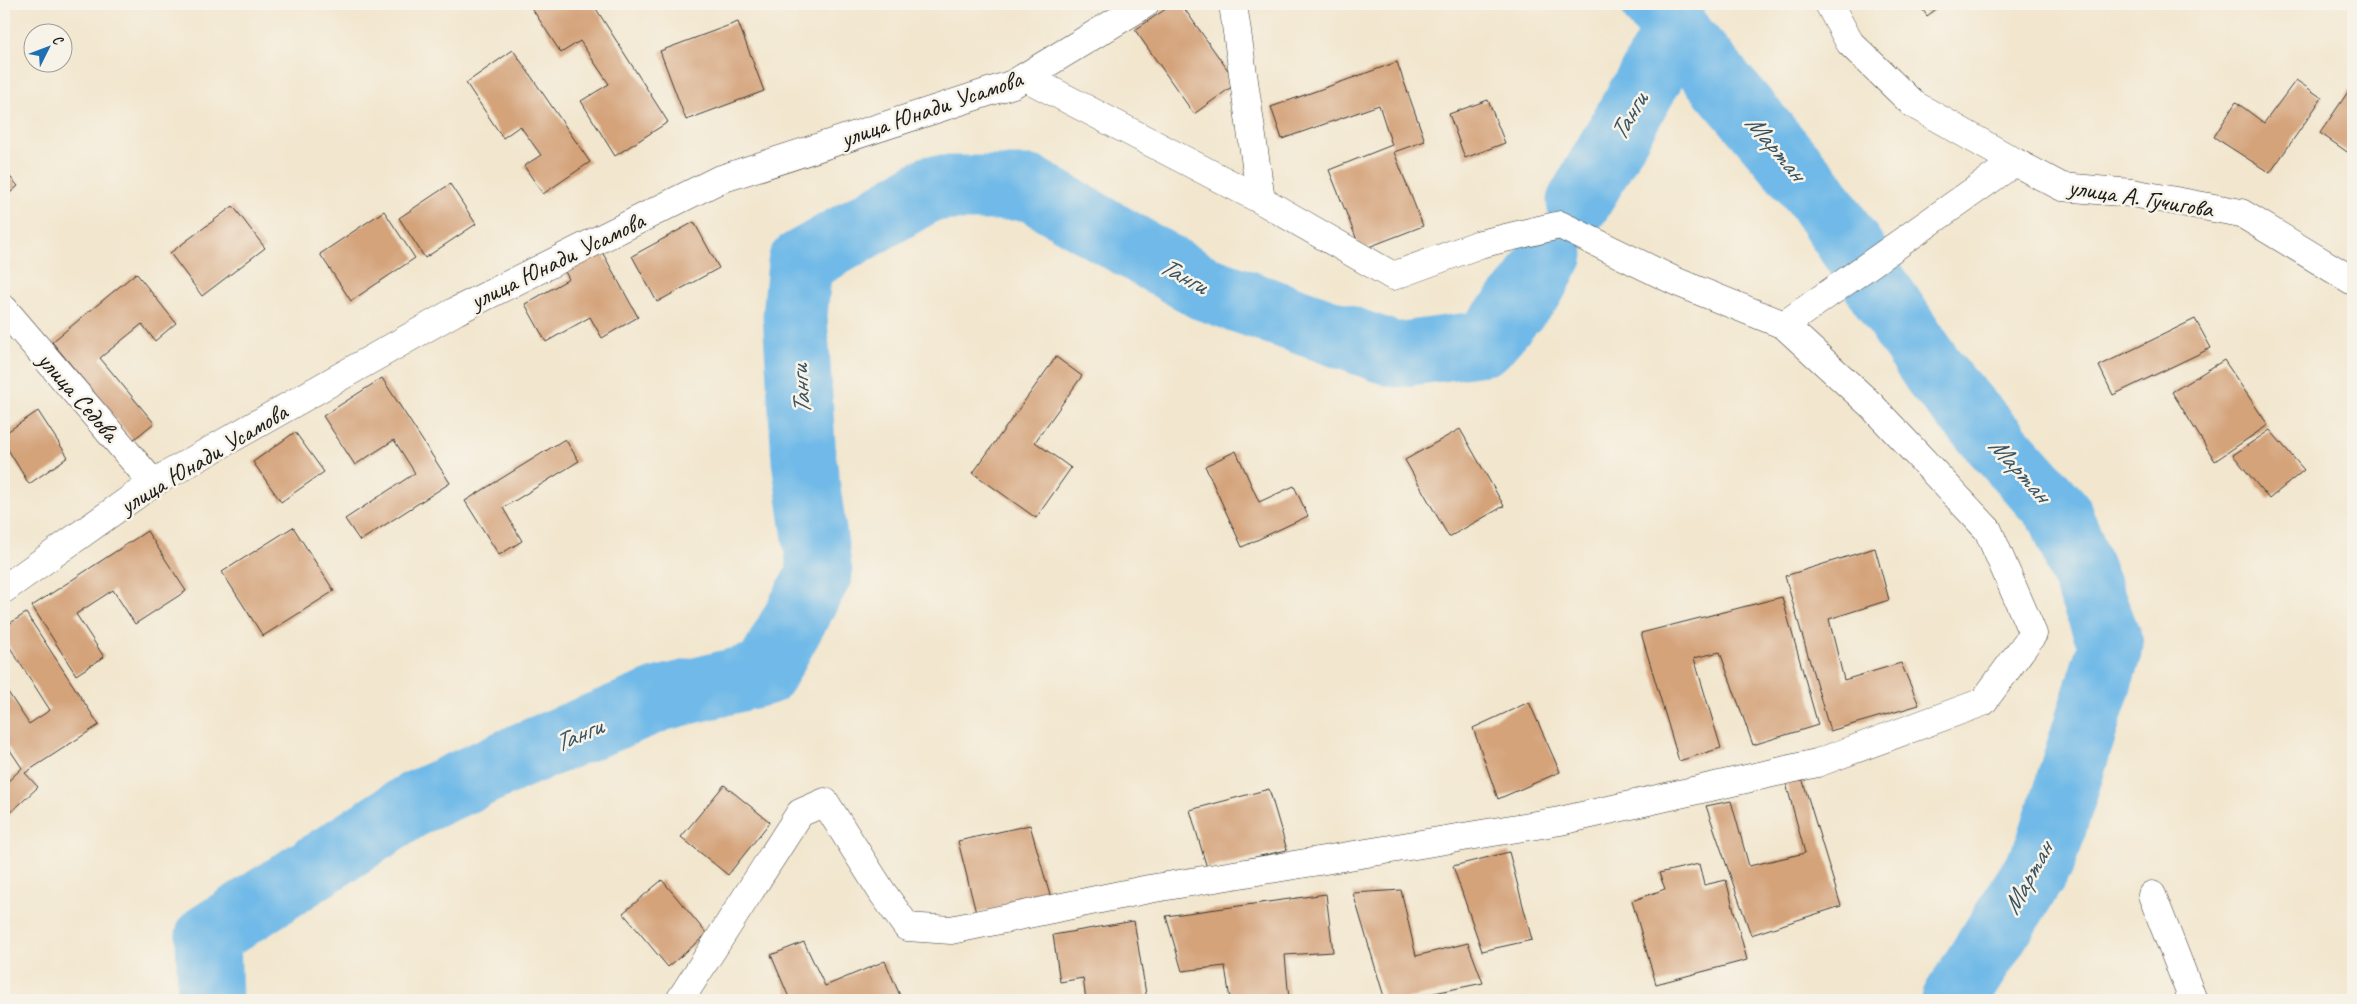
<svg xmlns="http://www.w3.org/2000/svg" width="2357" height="1004" font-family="Caveat,sans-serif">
<rect width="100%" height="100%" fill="#f7f3e8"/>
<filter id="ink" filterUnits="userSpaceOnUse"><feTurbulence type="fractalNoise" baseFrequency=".02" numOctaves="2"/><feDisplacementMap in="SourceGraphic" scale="10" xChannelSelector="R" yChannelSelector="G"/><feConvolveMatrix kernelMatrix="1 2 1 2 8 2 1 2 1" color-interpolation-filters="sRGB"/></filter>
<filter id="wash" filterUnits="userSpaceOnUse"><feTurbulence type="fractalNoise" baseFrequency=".0096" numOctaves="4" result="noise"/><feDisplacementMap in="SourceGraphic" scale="20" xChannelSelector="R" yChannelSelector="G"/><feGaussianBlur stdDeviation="1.12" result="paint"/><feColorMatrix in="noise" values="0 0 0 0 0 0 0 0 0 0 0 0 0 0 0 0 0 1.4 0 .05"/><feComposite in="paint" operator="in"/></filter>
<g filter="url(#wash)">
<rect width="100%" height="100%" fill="#f2e6ce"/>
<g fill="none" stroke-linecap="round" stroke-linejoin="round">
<!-- river -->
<path stroke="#70b9e8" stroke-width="65" d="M1654,4L1815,193L1938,378L2060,514L2111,645L2045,856L1954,1000
M1579,202L1677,30
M210,1000L208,936L414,804L527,753L660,699L765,673L820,573L804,460L795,316L800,263L931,188H1030L1204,288L1396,355L1484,343L1533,287L1551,254"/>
</g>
<g id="blocks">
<!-- building -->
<path fill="#d4a37a" d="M536,4H593L668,122L615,156L581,101L609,84L580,41L561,53L531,7Z
M1173,4H1181L1237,83L1194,114L1135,30Z
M1919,4H1943L1927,16Z
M738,22L764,91L686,120L660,51Z
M513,50L590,162L543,194L524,166L541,155L520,126L503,138L466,83Z
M1397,62L1425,141L1394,152L1423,226L1361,250L1329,170L1392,145L1379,105L1282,139L1271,107Z
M2296,80L2322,98L2270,173L2214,137L2236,102L2264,123Z
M2350,89L2353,91V156L2320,133Z
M1488,100L1505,143L1465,158L1449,114Z
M4,170L18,186L4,198Z
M450,184L476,224L425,258L399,218Z
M233,206L265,248L202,296L170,253Z
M384,211L415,258L351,301L320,254Z
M694,222L719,268L657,302L632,256Z
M601,250L638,317L602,338L590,317L546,342L525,304L569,279L564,270Z
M136,273L176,323L155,341L142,324L100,358L154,423L133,440L52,342Z
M2195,319L2211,348L2113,395L2099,366Z
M1056,357L1082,376L1035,442L1071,468L1036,518L973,473Z
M2224,360L2268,425L2215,461L2172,392Z
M382,378L450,483L360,541L345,519L415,473L394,440L355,465L323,416Z
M38,411L68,457L29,484L4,443V434Z
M1460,429L1504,506L1449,537L1405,460Z
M2270,430L2304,470L2269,499L2233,455Z
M295,432L324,472L281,502L253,462Z
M565,439L579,461L503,508L522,541L499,555L465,501Z
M1236,451L1259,502L1294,486L1308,516L1242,547L1205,466Z
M293,527L334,591L263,636L222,572Z
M147,531L186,591L135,624L113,590L76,614L104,657L76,675L32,606Z
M1875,548L1889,600L1829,619L1844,680L1901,663L1919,705L1830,731L1785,576Z
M1782,597L1818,725L1753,745L1720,652L1694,658L1721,748L1679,761L1641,633Z
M26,613L99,725L25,773L38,787L4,819V785L22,768L4,741V686L29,724L50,710L4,638V627Z
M1529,702L1560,772L1498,799L1473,728Z
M1803,781L1841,906L1751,935L1706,806L1731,801L1749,866L1805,853L1786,783Z
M724,785L770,822L728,875L681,837Z
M1269,789L1287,850L1207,868L1190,810Z
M1030,825L1051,899L976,913L958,841Z
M1509,852L1532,940L1482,951L1453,866Z
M1699,864L1704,885L1726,880L1747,960L1656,984L1632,901L1665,889L1659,873Z
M662,880L707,934L668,967L623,913Z
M1401,890L1416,956L1468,943L1483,983L1400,1000H1385L1353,893Z
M1326,894L1333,952L1285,955L1289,1000H1230L1225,966L1182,971L1166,916Z
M1134,921L1147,1000H1086L1083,978L1060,982L1053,935Z
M804,942L825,986L885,961L902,1000H790L771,955Z"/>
</g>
</g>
<g filter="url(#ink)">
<use href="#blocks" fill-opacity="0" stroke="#3c3a37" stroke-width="1"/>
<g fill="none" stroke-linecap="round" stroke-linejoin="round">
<defs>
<path id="street" d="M1233,4L1261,200
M1025,77L1261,200L1393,276L1480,244L1560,225L1677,282L1784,325
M4,309L153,483
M2152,895L2193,1000
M680,1000L800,813L825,802L882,892L907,927L951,930L1149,889L1560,821L1817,763L1983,702L2033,634L1988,530L1871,405L1784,325L2015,162"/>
<path id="secondary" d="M1829,4L1850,43L1913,104L2015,162L2062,187L2132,193L2241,213L2353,281
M4,589L153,483L456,311L718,180L1013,84L1145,4"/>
</defs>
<!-- street casing -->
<use href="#street" stroke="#3c3a37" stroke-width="29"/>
<!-- secondary casing -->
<use href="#secondary" stroke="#3c3a37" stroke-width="29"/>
<!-- street -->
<use href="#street" stroke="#fff" stroke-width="28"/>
<!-- secondary -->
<use href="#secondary" stroke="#fff" stroke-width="28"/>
</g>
</g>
<g text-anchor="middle" stroke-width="5" stroke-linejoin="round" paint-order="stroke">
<!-- street labels -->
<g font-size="25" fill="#1c1c1c" stroke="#f7f3e8">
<text transform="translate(931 108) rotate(-19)" y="9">улица Юнади Усамова</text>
<text transform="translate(2141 197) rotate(9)" y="9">улица А. Гучигова</text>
<text transform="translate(557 260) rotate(-26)" y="9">улица Юнади Усамова</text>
<text transform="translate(79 396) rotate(49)" y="9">улица Седова</text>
<text transform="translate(203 458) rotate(-31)" y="9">улица Юнади Усамова</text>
</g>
<!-- water labels -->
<g font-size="26" font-style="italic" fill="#395363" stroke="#f7f3e8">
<text transform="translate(1628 116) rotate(-60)" y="9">Танги</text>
<text transform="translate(1776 147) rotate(50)" y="9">Мартан</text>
<text transform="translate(1184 275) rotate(28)" y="9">Танги</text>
<text transform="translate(800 390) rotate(-94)" y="9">Танги</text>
<text transform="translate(2020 469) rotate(48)" y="9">Мартан</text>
<text transform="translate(578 734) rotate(-23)" y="9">Танги</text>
<text transform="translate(2027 878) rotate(-61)" y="9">Мартан</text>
</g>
</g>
<!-- margin -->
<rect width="2357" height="1004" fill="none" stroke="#f7f3e8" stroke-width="20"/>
<!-- north arrow -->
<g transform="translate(48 48) rotate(48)"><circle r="24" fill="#f7f3e8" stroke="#9f9d96"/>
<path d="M0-4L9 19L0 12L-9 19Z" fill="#1f6fb2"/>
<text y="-8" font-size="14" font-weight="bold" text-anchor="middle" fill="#1c1c1c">С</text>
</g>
</svg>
